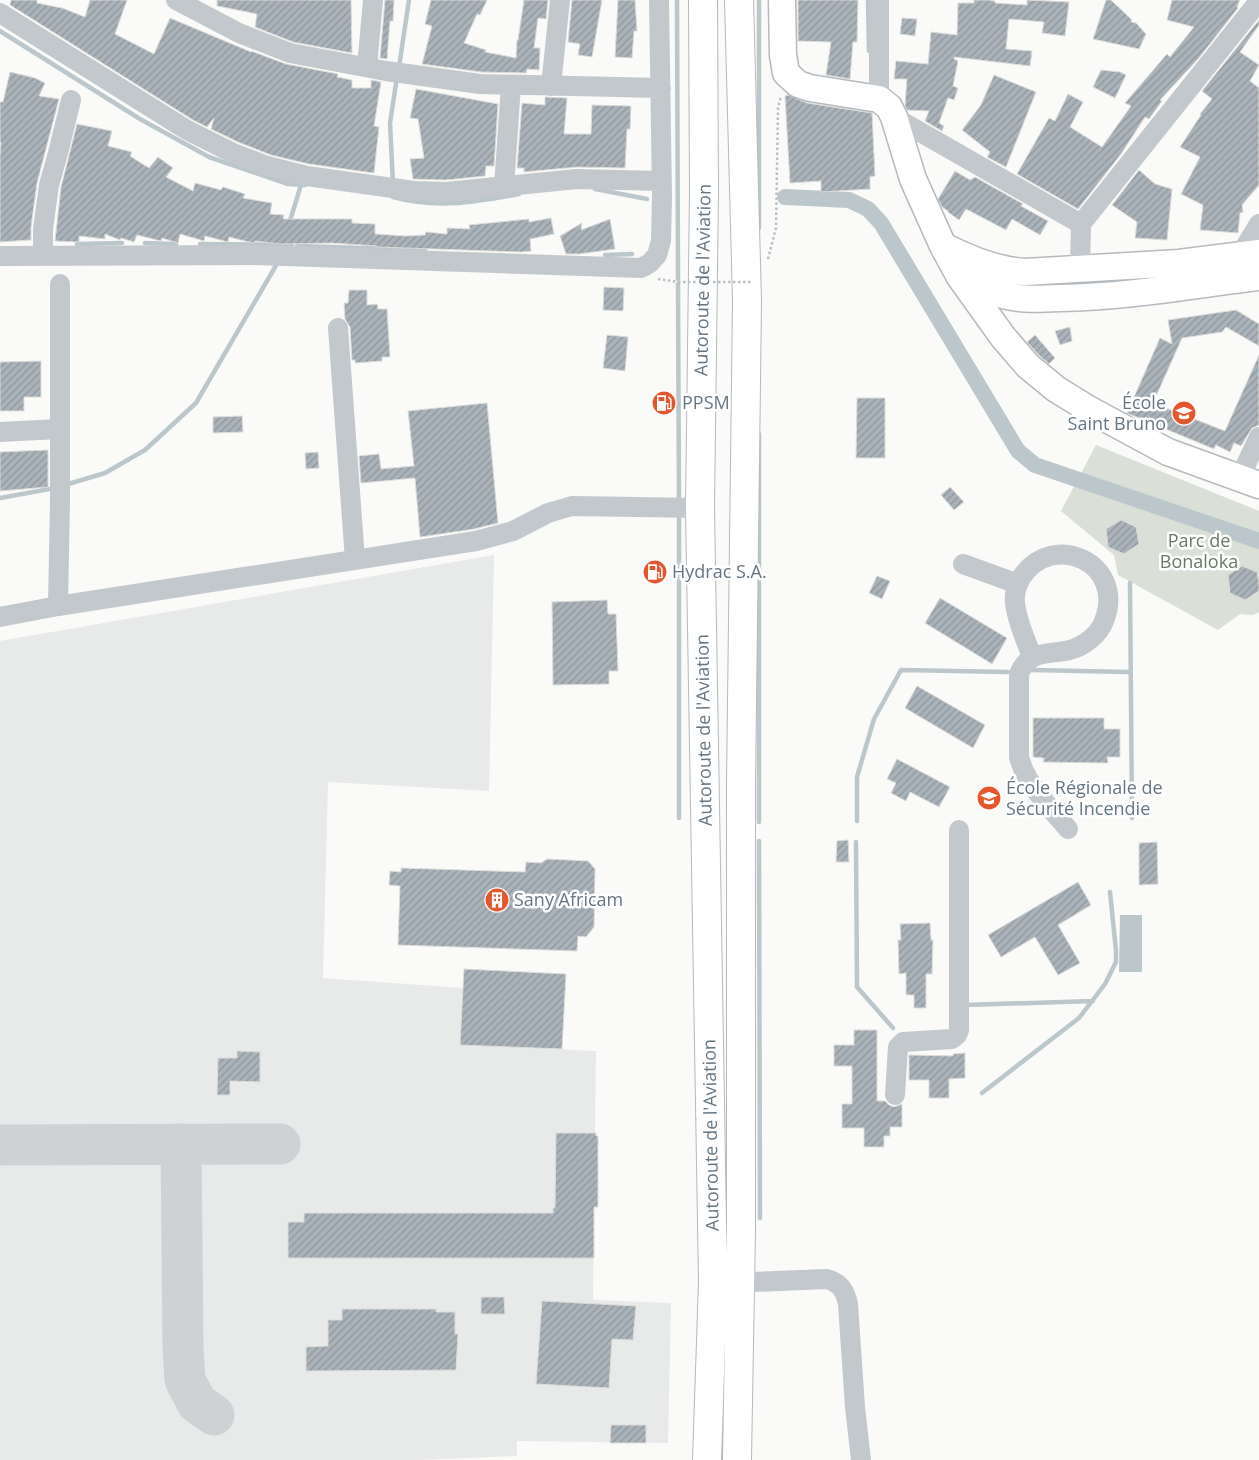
<svg xmlns="http://www.w3.org/2000/svg" width="1259" height="1460" font-family="'Open Sans',sans-serif">
<defs>
<pattern id="building-hatch" width="6" height="6" patternUnits="userSpaceOnUse" patternTransform="scale(1.25)"><rect width="6" height="6" fill="#aab3b9"/><path d="M-1 1l2-2M0 6l6-6M5 7l2-2" fill="none" stroke="#8e969c"/></pattern>
</defs>
<rect width="100%" height="100%" fill="#fafaf8"/>
<!-- built -->
<path fill="#e8e9e9" d="M494,555L489,791L328,782L323,978L463,988L461,1045L596,1051L593,1300L671,1303L668,1443L517,1441V1456L417,1460H0V641Z"/>
<!-- green -->
<path fill="#dadfd7" d="M1096,445L1259,511V612L1253,615L1240,614L1218,630L1118,575L1114,555L1061,511Z"/>
<!-- water -->
<path fill="#bbc7cb" d="M1120,915H1142V972H1119Z"/>
<g fill="none" stroke-linecap="round" stroke-linejoin="round">
<!-- stream -->
<path stroke="#bbc7cb" stroke-width="4.5" d="M677,0L678,279
M759,0V228
M868,0L869,51
M0,31L140,119L209,157L288,184L306,185
M399,67L409,0
M393,184L390,123L397,77
M595,189L647,199
M393,197C438,209 474,202 519,194
M289,224L301,185
M145,243L176,244
M77,244L122,243
M200,244L292,245
M297,246L425,250
M605,255L632,254
M678,284L679,502
M759,434V822
M65,485L105,473L145,450L196,403L278,262
M0,498L55,488
M1130,583L1132,818
M1031,670L1130,672
M679,818V512
M857,821V777L874,719L901,670L1008,672
M759,841L760,1218
M856,842L857,987L893,1028
M965,1005L1093,1001
M982,1093L1079,1018L1105,984L1116,962V951L1110,892"/>
<!-- canal -->
<path stroke="#bbc7cb" stroke-width="16" d="M785,197L849,200L868,209L881,223L1018,451L1035,465L1259,541"/>
<!-- taxiway -->
<path stroke="#ced2d4" stroke-width="41" d="M181,1144L183,1347L185,1380L197,1403L214,1415
M0,1145L280,1144"/>
</g>
<!-- building -->
<path fill="url(#building-hatch)" stroke="#dcdcda" d="M11,0H37V3L62,8L85,17L90,0H127L115,34L154,54L170,18L251,52V51L286,64L338,74L337,77L352,80V88H371V80L381,82L374,126L379,127L374,173L309,164L271,155L238,142L211,129L214,118L207,127L193,120L10,5Z
M217,0H351L352,53L293,42L255,27L257,14L217,6Z
M385,0H394L393,21H390L387,59L380,58Z
M431,0H487L480,15L477,14L464,43L486,50L485,52L516,58L517,40H518L524,0H548L546,19L538,18L534,48H540L539,70L527,69L526,73L481,72L422,64L432,26L425,24Z
M572,0H602L592,57L578,55L580,44L568,42Z
M618,0H635L637,31H634L632,58L615,57Z
M798,0H858L857,42H853L850,79L826,75L831,42L798,41Z
M974,0H988L995,1V3L1027,5V0L1069,2L1065,36L1042,33L1044,22L1009,19L1006,49L1032,51L1030,66L954,57V59L958,61L953,86L958,88L954,100L948,98L939,123L944,126L942,131L925,121L929,111L907,110L905,105L907,79H894L896,61L928,64L931,32L957,35L958,3H974Z
M1106,0H1111L1132,20L1131,22L1136,23L1146,34L1139,49L1093,39Z
M1172,0H1240L1237,7L1238,8L1198,59L1160,100L1162,101L1149,119L1145,117L1121,154L1078,209L1017,174L1049,118L1055,121L1068,94L1083,102L1070,127L1102,147L1131,106L1125,103L1167,54L1170,57L1194,27L1167,20Z
M902,18L917,19L915,36L900,34Z
M1259,20V25L1240,52L1259,65L1250,81L1259,88V185L1242,205L1243,212L1240,213L1238,233L1200,230L1203,205L1181,194L1200,157L1180,147L1201,115L1200,114L1212,99L1202,91Z
M1101,70L1120,72L1126,75L1115,98L1093,87Z
M10,72L35,78L45,83L39,96L59,99L37,183L31,227V240L0,242V156L1,142H0V102H3Z
M994,75L1036,92L1006,167L987,157L990,152L962,130L981,105Z
M416,89L498,104L494,166H486L485,176L446,180L413,179L410,159L424,158L418,119L410,118Z
M788,95L807,103L872,113L875,176L870,177V189L821,192V181L790,183L785,96Z
M545,97L567,98L564,134H591L592,105L631,106L630,129H627L625,168L577,167L524,172V168H517L522,103L545,105Z
M77,124L112,131L108,146L132,152L130,156L149,168L158,157L173,168L166,177L193,191L195,183L221,190L223,187L245,194L243,198L272,203L270,214L284,215L283,219H352V223L375,224V234L406,236L425,235L426,232L447,234V228L470,229L469,225L529,219V222L551,218L554,234L530,239L531,251L521,252L377,247V246L332,243L280,244L255,241L253,243L229,237L228,242L205,236L204,241L180,234L178,243L162,238L161,241L137,235L134,242L121,238L120,240L105,234V239L79,236V242L55,241L61,187Z
M1139,170L1155,184L1172,189L1167,240L1135,238L1137,222L1112,205Z
M955,171L970,180L975,177L1023,204L1021,206L1048,221L1040,235L1012,219L1006,230L966,209L959,220L948,212V211L942,207L938,199Z
M610,219L615,249L579,254H566L560,236L582,223L581,230Z
M604,287L624,288L623,311L603,310Z
M349,290H367V305L377,304L378,309H387L390,357H382V361L355,363V360H352L350,327L345,319L344,303H348Z
M1236,310L1259,324V346L1226,327L1222,332L1182,338L1153,403L1225,431L1259,355V425L1252,428L1241,446L1234,443L1230,452L1216,445L1214,449L1127,413L1160,338L1172,344L1168,320Z
M1070,327L1072,341L1060,345L1055,331Z
M607,335L628,337L625,371L603,368Z
M1035,335L1055,358L1049,364L1039,355L1027,342Z
M41,361V397H24V411H0V362Z
M857,398H885V458H856Z
M487,403L498,523L474,529L420,537L415,478L361,483L359,456L379,454L381,469L414,466L408,411Z
M242,416L243,432L213,433V417Z
M48,450V487L0,491V452Z
M318,452L319,468L306,469L305,453Z
M950,487L964,502L954,510L941,495Z
M1121,520L1136,527L1139,544L1124,554L1108,547L1106,529Z
M1242,566L1257,572L1259,583V591L1245,600L1230,593L1228,575Z
M877,576L890,581L882,599L869,593Z
M940,598L1007,638L992,664L925,623Z
M607,600L608,614H616L618,671H609V684L553,685L552,602Z
M917,686L985,725L973,748L905,708Z
M1033,718H1104V729H1120V757H1107L1108,763L1043,762L1044,758L1033,757Z
M897,759L950,787L939,807L910,792L906,801L891,793L896,783L887,779Z
M848,840L849,862H836L837,841Z
M1157,842L1158,884L1139,885V843Z
M547,859L588,861L595,869L594,927L586,937L578,936L577,951L398,945L400,886L389,885L390,871L401,872V868L525,872L526,862L541,863Z
M1078,882L1091,905L1058,925L1080,963L1058,975L1035,937L1001,957L988,935Z
M930,923L931,940H933L932,974H926V1008H914V995H906V973L899,974L898,940H901L900,924Z
M464,969L566,974L562,1049L460,1045Z
M854,1030H877V1101H885L889,1105L894,1107L902,1104V1127H890V1136H884V1147H864V1128H842V1104H852V1066H834V1045H854Z
M237,1051L260,1052V1082L230,1081V1095H217L218,1058H237Z
M965,1053V1078L949,1079V1098H929V1080H909V1055L953,1056V1054Z
M556,1133H596V1136H598V1207H594V1258H288V1222H304V1213H553V1208H555Z
M481,1297H504L505,1314H481Z
M542,1301L636,1306L633,1340L612,1339L609,1388L536,1384Z
M342,1309H436V1312H455V1334H458L456,1370L306,1371V1347L328,1346V1320H342Z
M611,1425H646V1443H610Z"/>
<g fill="none" stroke-linecap="round" stroke-linejoin="round">
<defs>
<path id="major" d="M782,0L783,55L786,73L798,84L810,88L879,99L889,107L894,117L913,179L943,246L960,277L1003,337L1028,366L1056,389L1090,410L1168,452L1259,485
M943,246C970,259 995,270 1025,272L1179,263L1259,253
M961,277C975,284 988,291 1003,295C1022,300 1041,299 1060,298C1127,297 1193,285 1259,277"/>
<path id="highway" d="M703,0L704,191L700,508L713,1282L707,1460
M737,1460L741,1229V783L747,301L739,0"/>
</defs>
<!-- major casing -->
<use href="#major" stroke="#b5babe" stroke-width="29"/>
<!-- highway casing -->
<use href="#highway" stroke="#b4b9bd" stroke-width="30"/>
<!-- path -->
<path stroke="#bbbfc2" stroke-width="2.5" stroke-dasharray="2.5 2.5" stroke-linecap="butt" d="M768,259L776,228L778,108L781,96
M658,279L678,282"/>
<!-- minor -->
<path stroke="#c3c8cc" stroke-width="20" d="M176,0L239,33L290,53L386,71L480,84L661,88
M0,13L187,130L233,153L267,166L307,176L414,191L446,192L577,179L661,181
M367,67L373,0
M551,86L560,0
M879,99V0
M894,117L1081,224
M504,187L511,85
M43,255V229L49,185L58,153L71,100
M1240,255L1259,224
M0,256L256,255L641,268L650,263L657,255L661,241L662,196L659,0
M1080,270L1081,224L1259,1
M338,328L355,560
M0,432L59,429
M1240,477L1259,437
M963,564L1018,584
M58,606L60,501V284
M0,617L58,606L476,541L513,531L548,513L572,506L700,508
M1032,657C1026,640 1017,622 1015,603C1014,595 1017,585 1021,578C1052,529 1127,563 1104,621C1099,635 1084,646 1070,650C1049,655 1029,649 1019,674V757C1026,785 1050,807 1068,829
M895,1095L898,1047L903,1042L952,1039L957,1035L959,1030V830
M728,1283L827,1279C840,1283 845,1290 848,1304L855,1407L861,1460"/>
<!-- major -->
<use href="#major" stroke="#fff" stroke-width="26"/>
<!-- highway -->
<use href="#highway" stroke="#fff" stroke-width="28"/>
<!-- path-bridge -->
<path stroke="#bbbfc2" stroke-width="2.5" stroke-dasharray="2.5 2.5" stroke-linecap="butt" d="M678,282H751"/>
</g>
<!-- icons -->
<defs>
<symbol id="fuel-disc" viewBox="-11 -11 22 22"><circle r="9.5" fill="#e4572e" stroke="#fff"/><path d="M-5.5-6h7V0h2V4h1.3V-2.5L3-4.5l.8-.8L6-3V5H2.5V1h-1V6h-7ZM-4.2-4.7v3.2H.2V-4.7Z" fill="#fff"/></symbol>
<symbol id="school-disc" viewBox="-11 -11 22 22"><circle r="9.5" fill="#e4572e" stroke="#fff"/><path d="M0-5L7-2L0 1L-7-2ZM-4 1L0 2.5L4 1V4Q0 6-4 4Z" fill="#fff"/></symbol>
<symbol id="building-disc" viewBox="-11 -11 22 22"><circle r="9.5" fill="#e4572e" stroke="#fff"/><path d="M-4-6H4V6H1V3H-1V6H-4ZM-2.5-4.3h1.7v1.8h-1.7ZM.8-4.3h1.7v1.8H.8ZM-2.5-1h1.7V.8h-1.7ZM.8-1h1.7V.8H.8Z" fill="#fff"/></symbol>
</defs>
<g fill-rule="evenodd">
<use href="#fuel-disc" x="650" y="389" width="28" height="28"/>
<use href="#school-disc" x="1170" y="399" width="28" height="28"/>
<use href="#fuel-disc" x="641" y="558" width="28" height="28"/>
<use href="#school-disc" x="975" y="784" width="28" height="28"/>
<use href="#building-disc" x="483" y="886" width="28" height="28"/>
</g>
<g text-anchor="middle" stroke-width="5" stroke-linejoin="round" paint-order="stroke">
<!-- street labels -->
<g font-size="18" fill="#657683" stroke="#fff">
<text transform="translate(703 280) rotate(-89)" y="6">Autoroute de l'Aviation</text>
<text transform="translate(704 730) rotate(-91)" y="6">Autoroute de l'Aviation</text>
<text transform="translate(711 1135) rotate(-91)" y="6">Autoroute de l'Aviation</text>
</g>
<!-- poi labels -->
<g font-size="18" fill="#657683" stroke="#fff" text-anchor="start">
<text x="682" y="409">PPSM</text>
<text x="1166" y="409" text-anchor="end">École<tspan x="1166" dy="21">Saint Bruno</tspan></text>
<text x="672" y="578">Hydrac S.A.</text>
<text x="1006" y="794">École Régionale de<tspan x="1006" dy="21">Sécurité Incendie</tspan></text>
<text x="514" y="906">Sany Africam</text>
</g>
<!-- park labels -->
<g font-size="18" fill="#687a64" stroke="#fff">
<text x="1199" y="547">Parc de<tspan x="1199" dy="21">Bonaloka</tspan></text>
</g>
</g>
</svg>
